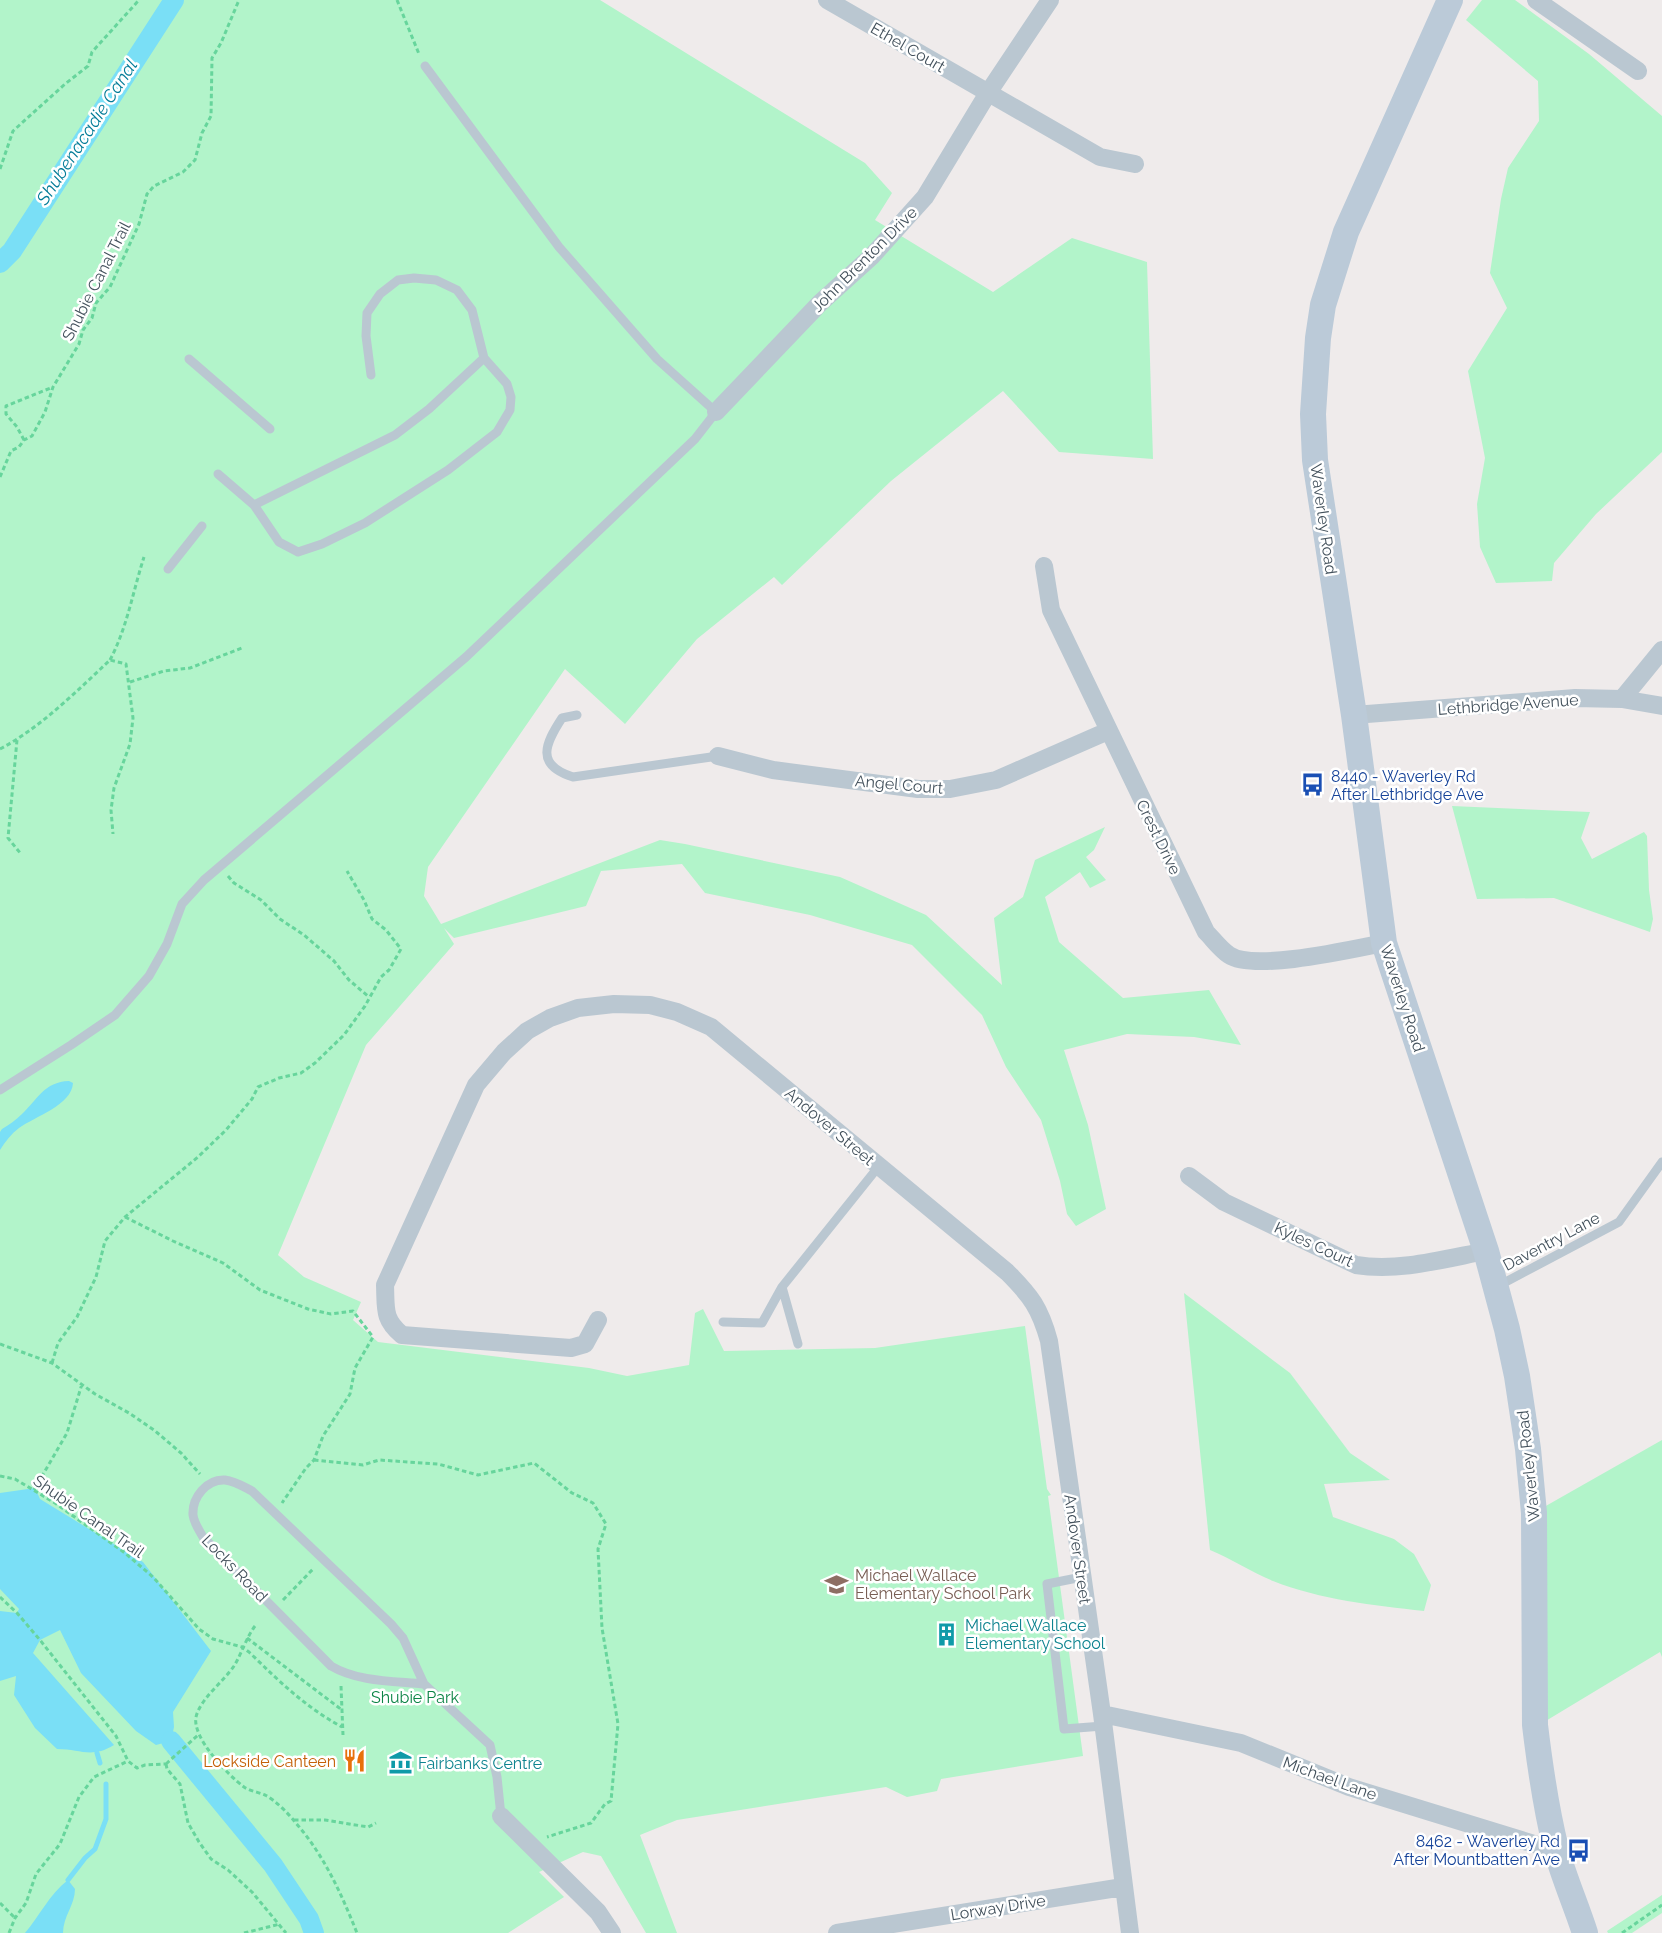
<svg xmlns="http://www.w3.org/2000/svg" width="1662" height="1933" font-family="Raleway,sans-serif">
<rect width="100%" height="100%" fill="#efebeb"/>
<!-- green -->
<path fill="#b2f4ca" d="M0,0H600L865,163L892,193L875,220L993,292L1072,238L1147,262L1153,459L1059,452L1003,391L891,481L782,585L774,577L697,639L625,724L565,669L428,867L424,896L441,924L660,840L685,844L840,877L926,915L1002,985L994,918L1023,897L1035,860L1105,827L1094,850L1086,857L1106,880L1090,888L1080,872L1045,897L1059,942L1123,998L1209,990L1241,1045L1194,1037L1127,1034L1064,1050L1088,1125L1106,1209L1076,1226L1067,1214L1060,1181L1041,1120L1006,1067L982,1015L912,945L810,915L705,893L682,864L601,871L586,906L454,938L444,928L454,944L366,1045L278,1255L304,1277L361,1302L353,1320L378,1342L589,1368L627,1376L689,1365L695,1313L703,1309L724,1351L875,1348L1025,1326L1047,1489L1051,1495L1048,1496L1083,1756L941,1779L937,1791L907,1797L886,1787L677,1820L640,1835L677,1933H646L601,1856L583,1852L539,1872L564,1897L508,1933H0Z
M1482,0H1515L1589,54L1662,116V452L1596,514L1554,563L1552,581L1496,583L1480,547L1477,504L1485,458L1468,371L1507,308L1490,273L1501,199L1508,168L1539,121L1538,81L1466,20Z
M1452,806L1590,812L1581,838L1592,859L1644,832L1647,836L1649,890L1653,919L1650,932L1554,898L1477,899Z
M1184,1293L1290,1373L1350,1453L1390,1480L1324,1484L1333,1517L1394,1539L1414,1554L1431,1585L1424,1611C1373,1605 1321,1600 1273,1581C1251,1572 1232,1559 1210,1550Z
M1662,1440V1657L1660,1652L1544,1722V1507Z
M1662,1895V1913L1632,1933H1608L1607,1931Z"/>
<!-- water -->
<path fill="#7adff6" d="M69,1081L73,1083C72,1105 34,1117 19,1128C11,1134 5,1142 0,1150V1132L2,1129C9,1125 16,1120 22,1114C38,1099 44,1082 69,1081Z
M35,1488L40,1499L143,1562L211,1651L173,1712L174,1727L171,1741L156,1745L136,1731L81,1673L60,1630L40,1640L33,1653L114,1745C91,1759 81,1749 57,1749L35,1728L14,1695L16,1676L0,1681V1611L17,1613L19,1609L0,1589V1493Z
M68,1880L75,1889C75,1905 63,1916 63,1933H25C40,1915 49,1895 68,1880Z"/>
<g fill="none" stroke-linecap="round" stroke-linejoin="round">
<!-- stream -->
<path stroke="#7adff6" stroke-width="5" d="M97,1753L100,1763
M68,1880L85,1858L95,1849L106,1819V1784"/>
<!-- canal -->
<path stroke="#7adff6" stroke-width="20" d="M0,263L12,251L174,0
M171,1741L273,1865L309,1919L314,1933"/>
<!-- path -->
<path stroke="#67d59c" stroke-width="3" stroke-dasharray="4.5 3" stroke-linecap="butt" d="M397,0L419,54
M0,169L13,131L65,84L88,66L92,52L139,0
M24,440L17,427L6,414V406L53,387
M0,477L11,451L19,447L24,440L32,436L45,412L53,387L79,344L83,330L92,318L96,303L110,287L139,224L147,194L154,186L183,172L195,160L202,133L211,116L212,58L221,43L239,0
M110,660C127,628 133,591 144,557
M130,682L164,671L190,668L242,648
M17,740L8,838L21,854
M0,749C40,728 77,691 110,660L126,664L133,718L130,744L114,788L111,810L113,834
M228,876L234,883L261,900L280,919L304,935L334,961L349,980L369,997
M125,1217L173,1241L223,1263L260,1290L308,1309L331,1314L353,1311L373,1337L355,1368L350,1394L323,1436L314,1460L306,1468L282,1503
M0,1344L52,1363L95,1394L129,1413L154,1430L181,1453L200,1474
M52,1363L58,1343L77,1317L96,1277L105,1241L125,1217L198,1157L226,1130L252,1099L258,1087L279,1078L301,1073L315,1063L344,1035L365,1006L381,977L389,970L401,949L386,930L372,919L364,900L347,871
M314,1460L363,1465L379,1460L438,1464L478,1475L534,1463L572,1493L593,1503L606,1524L598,1549L602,1628L618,1724L611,1801L605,1804L591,1823L547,1837
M0,1476L15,1479L55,1503L125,1553L153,1577L199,1629L213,1639L242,1647L249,1652C280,1682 304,1706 342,1727
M34,1490L67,1433L82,1384
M0,1597L17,1613L40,1640L116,1736L128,1761L137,1768L145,1765L166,1764
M283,1600L314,1568
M255,1626C246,1638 242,1653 234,1666C224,1681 200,1699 196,1717C192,1738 228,1775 244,1787C250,1791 258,1792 265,1795C275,1800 288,1813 295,1822C324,1855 341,1893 357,1933
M247,1638L342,1710
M341,1686L343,1735
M166,1764L167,1769L180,1784L188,1823L199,1842L211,1859L228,1870L252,1892L286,1933
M166,1764L198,1735
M294,1820H325L368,1827L376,1823
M0,1903L15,1918
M9,1933L15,1918L26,1903L36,1874L60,1844L79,1797L94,1777L128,1761
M244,1933L280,1924
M1622,1933L1662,1905"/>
<!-- service -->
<path stroke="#bac7d1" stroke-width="9" d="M189,359L270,429
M218,474L254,505L279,542L298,552L322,544L365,523L448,470L497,432L510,410L511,397L507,384L484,358L472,310L457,290L436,280L414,278L398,280L380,294L367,313L366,336L371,375
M254,505L395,435L429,409L484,358
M168,569L202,526
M577,715L562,718C545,744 535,765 573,777L718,756
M0,1090L71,1045L115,1015L149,976L167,944L182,904L204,880L466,657L695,439L716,412L657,359L559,247L425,66
M1498,1286L1619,1222L1662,1162
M723,1322L762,1323L782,1287
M798,1344L782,1287L879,1166
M1082,1577L1047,1584L1064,1729L1103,1726
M424,1684C393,1681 358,1682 331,1666L203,1537C199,1530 194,1523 193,1515C192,1497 207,1479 225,1480C235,1481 244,1487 252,1491L391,1624L403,1638L424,1684L490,1745L497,1777L501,1816"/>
<!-- minor -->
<path stroke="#bac7d1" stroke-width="18" d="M827,0L1100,157L1135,164
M1536,0L1638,71
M716,412L820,303L872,256L925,197L988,93L1050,0
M1044,566L1051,610L1206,932C1213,939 1220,949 1229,955C1254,972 1353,949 1384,943
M1622,699L1662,650
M1354,715L1575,698L1622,699L1662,706
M718,756L773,770L918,789H950L996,780L1108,731
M1189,1176L1224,1202L1356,1265C1398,1272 1444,1259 1486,1251
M598,1320L585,1344L571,1348L402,1335C383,1319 386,1309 385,1285L476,1085L504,1052L527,1031L550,1018L578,1008L614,1004L650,1005L677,1012L711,1027L1007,1272C1031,1296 1040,1308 1049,1341L1102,1714L1130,1933
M1102,1714L1241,1743L1349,1787L1557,1851
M501,1816L598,1912L612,1933
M837,1933L1123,1887"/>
<!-- secondary -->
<path stroke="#bbcad8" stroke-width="26" d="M1450,0L1346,232L1323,305L1318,338L1313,414L1315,460L1354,715L1384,943L1486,1251L1507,1329L1517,1376L1528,1449L1534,1513L1535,1725C1540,1767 1546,1808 1556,1849C1564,1878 1576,1905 1585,1933"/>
</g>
<!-- icons -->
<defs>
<symbol id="bus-bare" viewBox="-9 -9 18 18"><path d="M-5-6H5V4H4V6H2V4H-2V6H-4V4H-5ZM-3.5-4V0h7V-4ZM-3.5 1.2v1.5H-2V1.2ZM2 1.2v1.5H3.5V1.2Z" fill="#1a4fb4" stroke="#fff" stroke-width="2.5" paint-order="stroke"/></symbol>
<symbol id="school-bare" viewBox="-9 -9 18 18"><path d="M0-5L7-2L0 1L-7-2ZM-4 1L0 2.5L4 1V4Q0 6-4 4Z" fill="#8d6e63" stroke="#fff" stroke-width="2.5" paint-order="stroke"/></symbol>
<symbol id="building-bare" viewBox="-9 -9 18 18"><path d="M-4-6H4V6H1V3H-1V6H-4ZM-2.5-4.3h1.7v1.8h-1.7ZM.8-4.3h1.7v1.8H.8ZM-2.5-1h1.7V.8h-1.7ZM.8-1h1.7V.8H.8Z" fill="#0f9aa8" stroke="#fff" stroke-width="2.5" paint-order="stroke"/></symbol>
<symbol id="restaurant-bare" viewBox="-9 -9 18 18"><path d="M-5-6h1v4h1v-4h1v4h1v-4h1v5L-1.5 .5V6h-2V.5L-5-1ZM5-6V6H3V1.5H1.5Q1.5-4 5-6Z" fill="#e8710a" stroke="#fff" stroke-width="2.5" paint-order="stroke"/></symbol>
<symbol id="museum-bare" viewBox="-9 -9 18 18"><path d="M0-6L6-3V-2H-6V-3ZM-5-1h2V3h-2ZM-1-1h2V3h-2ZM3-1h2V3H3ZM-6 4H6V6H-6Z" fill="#0f9aa8" stroke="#fff" stroke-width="2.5" paint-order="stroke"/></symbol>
</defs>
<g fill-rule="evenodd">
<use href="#bus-bare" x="1296" y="768" width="33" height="33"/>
<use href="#school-bare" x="820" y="1568" width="33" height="33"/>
<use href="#building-bare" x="930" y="1618" width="33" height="33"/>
<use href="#restaurant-bare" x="338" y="1744" width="33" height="33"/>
<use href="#museum-bare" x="384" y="1746" width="33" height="33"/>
<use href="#bus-bare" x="1562" y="1834" width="33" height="33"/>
</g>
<g text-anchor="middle" stroke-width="5" stroke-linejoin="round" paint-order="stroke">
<!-- street labels -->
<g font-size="16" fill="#42505b" stroke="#fff">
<text transform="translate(908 47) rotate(30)" y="6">Ethel Court</text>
<text transform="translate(864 259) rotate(-45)" y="6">John Brenton Drive</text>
<text transform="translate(96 281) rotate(-63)" y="6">Shubie Canal Trail</text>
<text transform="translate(1324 519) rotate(82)" y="6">Waverley Road</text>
<text transform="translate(1508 704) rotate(-4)" y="6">Lethbridge Avenue</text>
<text transform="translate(899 784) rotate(5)" y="6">Angel Court</text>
<text transform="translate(1159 837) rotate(64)" y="6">Crest Drive</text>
<text transform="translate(1403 998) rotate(72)" y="6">Waverley Road</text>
<text transform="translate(830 1126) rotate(40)" y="6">Andover Street</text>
<text transform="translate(1551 1241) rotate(-28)" y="6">Daventry Lane</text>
<text transform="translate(1314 1244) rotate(25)" y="6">Kyles Court</text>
<text transform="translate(1528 1466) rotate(-96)" y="6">Waverley Road</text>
<text transform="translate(89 1516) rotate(35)" y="6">Shubie Canal Trail</text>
<text transform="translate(1078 1549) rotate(82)" y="6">Andover Street</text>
<text transform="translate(235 1568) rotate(46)" y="6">Locks Road</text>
<text transform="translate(1330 1778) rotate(20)" y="6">Michael Lane</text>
<text transform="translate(998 1907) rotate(-9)" y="6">Lorway Drive</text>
</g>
<!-- transit labels -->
<g font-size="16" fill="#164399" stroke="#fff" text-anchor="start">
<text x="1331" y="782">8440 - Waverley Rd<tspan x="1331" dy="18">After Lethbridge Ave</tspan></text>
<text x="1560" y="1847" text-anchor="end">8462 - Waverley Rd<tspan x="1560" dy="18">After Mountbatten Ave</tspan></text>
</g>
<!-- education labels -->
<g font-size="16" fill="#785e54" stroke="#fff" text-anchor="start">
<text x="855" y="1581">Michael Wallace<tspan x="855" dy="18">Elementary School Park</tspan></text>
</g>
<!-- culture labels -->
<g font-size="16" fill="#0d838f" stroke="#fff" text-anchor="start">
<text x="965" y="1631">Michael Wallace<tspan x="965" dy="18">Elementary School</tspan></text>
<text x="418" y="1769">Fairbanks Centre</text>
</g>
<!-- park labels -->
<g font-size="16" fill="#0b8445" stroke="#fff">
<text x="415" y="1703">Shubie Park</text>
</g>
<!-- food labels -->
<g font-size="16" fill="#c56008" stroke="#fff" text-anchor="end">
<text x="336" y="1767">Lockside Canteen</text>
</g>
<!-- water labels -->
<g font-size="18" font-style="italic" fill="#037c98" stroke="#fff">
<text transform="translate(87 132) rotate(-57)" y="6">Shubenacadie Canal</text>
</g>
</g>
</svg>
